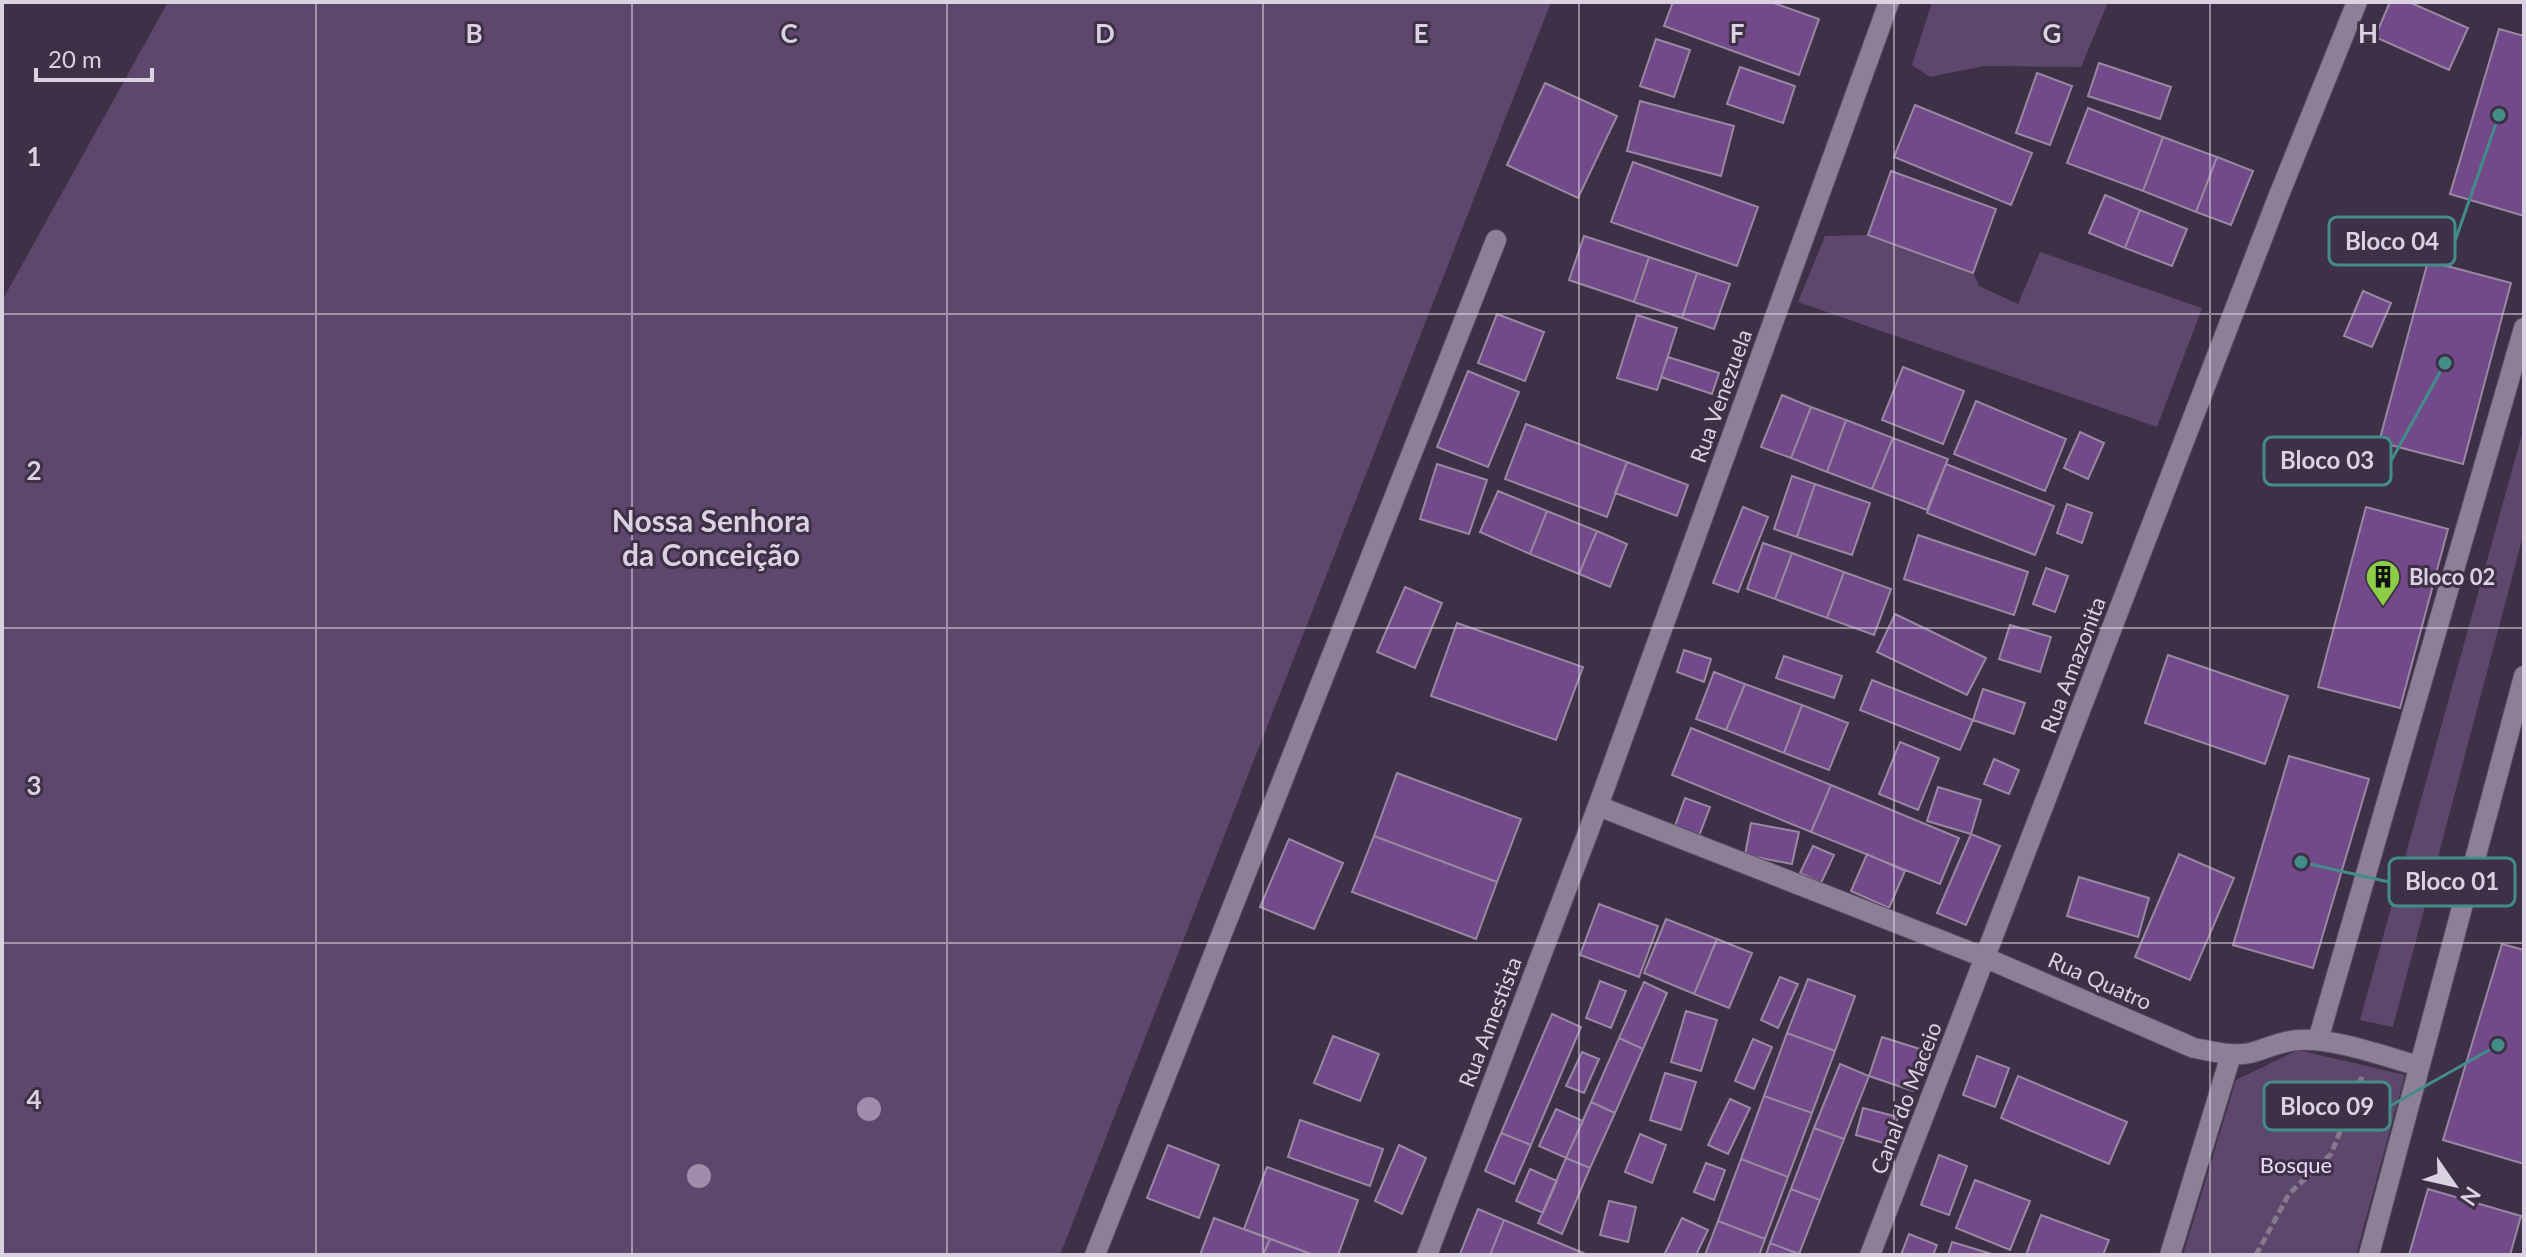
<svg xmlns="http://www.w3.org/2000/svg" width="2526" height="1257" font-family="Lato,sans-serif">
<rect width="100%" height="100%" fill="#3e3046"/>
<!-- green -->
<path fill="#5e476c" d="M168,2H1551L1060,1255H2V301Z
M1932,2H2108L2081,67L1984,66L1930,77L1912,65Z
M1868,235L1973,273L1979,286L2018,304L2040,252L2202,308L2157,427L1798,302L1825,236Z
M2524,427V532L2393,1027L2360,1020Z
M2298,1050L2405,1075L2356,1255H2183L2236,1080Z"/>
<!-- building -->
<path fill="#724a8a" stroke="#9888a2" stroke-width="2" d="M1673,2H1771L1819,19L1799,75L1664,26Z
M2390,2H2409L2468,28L2449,70L2375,37Z
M2499,29L2524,36V216L2450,194Z
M1656,39L1690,50L1674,97L1640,86Z
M2099,63L2171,87L2160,119L2088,96Z
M1740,67L1795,86L1783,123L1727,104Z
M2037,73L2072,86L2050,145L2016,133Z
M1545,83L1617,116L1578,198L1507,165Z
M1640,101L1734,126L1721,176L1627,151Z
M1915,105L2032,153L2011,205L1894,157Z
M2088,108L2163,137L2143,191L2067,163Z
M2163,137L2217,157L2196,212L2143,191Z
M2217,157L2253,171L2231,225L2196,212Z
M1633,162L1758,207L1737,266L1611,222Z
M1891,171L1996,209L1973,273L1868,235Z
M2105,195L2140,210L2125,248L2089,233Z
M2140,210L2187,229L2172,266L2125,248Z
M1584,236L1649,257L1634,302L1569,280Z
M1649,257L1697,273L1682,318L1634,302Z
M2428,261L2511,283L2463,464L2379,442Z
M1697,273L1730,284L1714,329L1682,318Z
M2363,291L2391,303L2372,347L2344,336Z
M1497,314L1544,332L1525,381L1478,363Z
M1637,315L1677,328L1657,390L1617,378Z
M1668,357L1719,373L1712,394L1661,377Z
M1903,367L1964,391L1943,444L1882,420Z
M1468,371L1519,392L1488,467L1437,447Z
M1782,395L1811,407L1791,458L1761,447Z
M1976,401L2066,439L2045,491L1954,454Z
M1811,407L1846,420L1827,472L1791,458Z
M1846,420L1893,438L1872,489L1827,472Z
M1526,424L1627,462L1607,517L1505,479Z
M2080,432L2104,443L2088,479L2064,468Z
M1893,438L1948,459L1927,510L1872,489Z
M1627,462L1688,485L1677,516L1615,493Z
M1437,464L1487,480L1469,534L1420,519Z
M1946,464L2054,506L2035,555L1927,513Z
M1792,476L1815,484L1797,537L1774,529Z
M1815,484L1870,503L1852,555L1797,537Z
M1498,491L1547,511L1530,554L1480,532Z
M2067,504L2092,513L2082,543L2057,533Z
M1743,507L1768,517L1738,592L1713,583Z
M2366,507L2448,529L2400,708L2318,687Z
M1547,511L1597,531L1579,574L1530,554Z
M1597,531L1627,544L1610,587L1579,574Z
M1918,535L2028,572L2014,615L1904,579Z
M1763,543L1792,553L1775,599L1747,589Z
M1792,553L1844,572L1827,618L1775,599Z
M2046,568L2068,576L2055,612L2033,604Z
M1844,572L1891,589L1874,635L1827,618Z
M1405,587L1442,603L1415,668L1377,652Z
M1895,614L1986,658L1967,695L1877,652Z
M1457,623L1583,667L1556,740L1431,696Z
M2010,625L2051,637L2040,672L1999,659Z
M1684,650L1711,659L1704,682L1677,672Z
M2168,655L2288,696L2265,764L2145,723Z
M1784,656L1842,676L1834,698L1776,678Z
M1714,672L1745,684L1726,730L1696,719Z
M1872,680L1973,720L1960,750L1860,710Z
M1745,684L1802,705L1784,753L1726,730Z
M1983,689L2025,703L2014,734L1973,720Z
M1802,705L1848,723L1829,770L1784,753Z
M1691,728L1831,785L1811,832L1672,775Z
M1900,742L1939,758L1918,810L1879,794Z
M2289,756L2369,779L2313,968L2233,945Z
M1994,759L2019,770L2009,794L1984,784Z
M1397,773L1521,819L1497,882L1374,836Z
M1831,785L1959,838L1940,884L1811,832Z
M1938,787L1981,800L1971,834L1927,821Z
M1685,798L1710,807L1699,836L1675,826Z
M1751,823L1799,832L1792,864L1745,855Z
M1971,834L2000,846L1966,925L1937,913Z
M1374,836L1497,882L1476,939L1352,892Z
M1289,839L1343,863L1314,929L1260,907Z
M1813,846L1834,855L1821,883L1800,873Z
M1867,854L1905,871L1889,908L1851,891Z
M2179,854L2234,878L2190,980L2135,957Z
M2079,877L2149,898L2138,937L2067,916Z
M1599,904L1658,926L1639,977L1580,955Z
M1666,919L1717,939L1694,994L1644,973Z
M1717,939L1752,953L1729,1008L1694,994Z
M2502,944L2524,950V1164L2443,1140Z
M1780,977L1798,984L1778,1028L1761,1020Z
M1808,979L1855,996L1835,1051L1787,1033Z
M1600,981L1626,991L1611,1028L1586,1018Z
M1644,982L1667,993L1643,1049L1619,1038Z
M1686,1011L1717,1020L1701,1071L1671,1062Z
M1552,1014L1581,1027L1531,1145L1501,1133Z
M1787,1033L1835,1051L1812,1113L1764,1096Z
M1333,1036L1379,1054L1360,1101L1314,1083Z
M1882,1037L1926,1051L1913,1091L1869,1076Z
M1619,1038L1643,1049L1615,1113L1591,1102Z
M1753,1039L1772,1047L1754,1089L1735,1081Z
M1582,1052L1599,1059L1584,1093L1566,1086Z
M1977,1056L2009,1068L1995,1107L1963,1095Z
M1840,1064L1869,1076L1844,1139L1814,1128Z
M1665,1073L1696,1082L1681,1130L1650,1120Z
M2018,1076L2127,1122L2109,1164L2001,1118Z
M1764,1096L1812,1113L1788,1177L1741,1159Z
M1730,1099L1750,1108L1728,1154L1708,1145Z
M1591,1102L1615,1113L1590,1168L1566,1158Z
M1863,1108L1898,1117L1890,1145L1856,1135Z
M1556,1109L1583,1121L1566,1158L1539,1146Z
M1300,1120L1383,1149L1370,1186L1288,1157Z
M1814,1128L1844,1139L1820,1200L1791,1189Z
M1501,1133L1531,1145L1514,1184L1485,1171Z
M1640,1134L1666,1145L1652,1183L1625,1172Z
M1168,1145L1219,1165L1199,1218L1147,1198Z
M1399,1145L1426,1158L1402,1214L1375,1201Z
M1939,1155L1967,1166L1949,1215L1921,1205Z
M1566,1158L1590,1168L1562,1234L1538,1223Z
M1741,1159L1788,1177L1765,1239L1718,1221Z
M1706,1163L1725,1170L1714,1200L1694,1192Z
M1267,1167L1358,1200L1338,1255H1314L1244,1229Z
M1530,1169L1557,1181L1543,1213L1516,1201Z
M1975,1180L2030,1201L2010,1250L1956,1228Z
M1791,1189L1820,1200L1799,1254L1770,1243Z
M2428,1189L2521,1216L2510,1255H2409Z
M1609,1201L1636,1207L1628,1242L1600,1235Z
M1478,1209L1504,1220L1490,1255H1462L1460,1254Z
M2041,1215L2109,1240L2103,1255H2026Z
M1214,1218L1270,1239L1263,1255H1200Z
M1682,1218L1708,1230L1696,1255H1664Z
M1504,1220L1588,1255H1490Z
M1718,1221L1765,1239L1759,1255H1705Z
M1909,1234L1937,1245L1933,1255H1901Z
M1270,1239L1314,1255H1263Z
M1952,1242L1995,1255H1948Z
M1770,1243L1799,1254L1801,1255H1766Z"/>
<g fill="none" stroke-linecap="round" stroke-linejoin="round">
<defs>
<path id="minor" d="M1598,806L1986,958L2194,1048C2212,1051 2231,1057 2250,1053C2266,1049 2280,1041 2298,1040C2335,1038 2383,1056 2419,1066
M2318,1040L2524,328
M1095,1255L1496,240
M1427,1255L1598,806L1889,2
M1870,1255L2277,200L2357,2
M2170,1255L2231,1055
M2369,1255L2524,676"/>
</defs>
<!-- minor casing -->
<use href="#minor" stroke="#574c5e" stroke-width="22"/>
<!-- path -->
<path stroke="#857a8c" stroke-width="5" stroke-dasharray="8 4" stroke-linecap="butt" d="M2256,1255L2289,1194L2331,1154L2362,1077"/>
<!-- minor -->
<use href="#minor" stroke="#8e7f98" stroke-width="20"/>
</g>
<!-- trees -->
<g fill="#9f8dab">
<circle cx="869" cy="1109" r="12"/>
<circle cx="699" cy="1176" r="12"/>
</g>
<!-- grid -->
<path fill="none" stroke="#dad2e0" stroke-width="2" stroke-opacity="0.55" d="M316,2V1255M632,2V1255M947,2V1255M1263,2V1255M1579,2V1255M1894,2V1255M2210,2V1255M2,314H2524M2,628H2524M2,943H2524"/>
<!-- icons -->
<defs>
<symbol id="building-pin" viewBox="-11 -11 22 30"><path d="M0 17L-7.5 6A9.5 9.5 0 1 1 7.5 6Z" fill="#8cce45" stroke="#3e3046"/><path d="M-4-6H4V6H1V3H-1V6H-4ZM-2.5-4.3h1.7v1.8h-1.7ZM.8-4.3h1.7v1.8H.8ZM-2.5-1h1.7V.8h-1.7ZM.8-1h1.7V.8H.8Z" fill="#111"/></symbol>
</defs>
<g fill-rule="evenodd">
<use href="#building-pin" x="2363" y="557" width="40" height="54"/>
</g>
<g text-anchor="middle" stroke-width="6" stroke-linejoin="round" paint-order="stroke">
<!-- street labels -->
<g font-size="22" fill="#dad2e0" stroke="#3e3046">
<text transform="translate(1721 396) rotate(-70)" y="8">Rua Venezuela</text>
<text transform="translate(2073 665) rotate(-69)" y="8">Rua Amazonita</text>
<text transform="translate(2100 981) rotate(24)" y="8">Rua Quatro</text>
<text transform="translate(1490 1022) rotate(-69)" y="8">Rua Amestista</text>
<text transform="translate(1906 1098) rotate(-69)" y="8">Canal do Maceio</text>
</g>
<!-- poi labels -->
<g font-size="22" font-weight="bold" fill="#dad2e0" stroke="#3e3046" text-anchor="start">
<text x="2409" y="585">Bloco 02</text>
</g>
<!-- park labels -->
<g font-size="22" fill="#efd9fe" stroke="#3e3046">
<text x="2296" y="1173">Bosque</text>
</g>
<!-- district labels -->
<g font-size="30" font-weight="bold" fill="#dad2e0" stroke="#3e3046">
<text x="711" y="532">Nossa Senhora<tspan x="711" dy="34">da Conceição</tspan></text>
</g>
</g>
<g font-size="26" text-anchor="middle" font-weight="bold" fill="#dad2e0" stroke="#3e3046" stroke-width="6" stroke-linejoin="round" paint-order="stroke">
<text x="474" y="43">B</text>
<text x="789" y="43">C</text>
<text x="1105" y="43">D</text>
<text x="1421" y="43">E</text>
<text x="1737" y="43">F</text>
<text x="2052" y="43">G</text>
<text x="2368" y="43">H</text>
<text x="34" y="166">1</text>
<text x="34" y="480">2</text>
<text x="34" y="795">3</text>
<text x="34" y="1109">4</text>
</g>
<!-- callouts -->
<path fill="none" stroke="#428d8a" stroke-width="3" d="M2499 115L2455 241M2445 363L2391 461M2301 862L2389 882M2498 1045L2390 1106"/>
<g fill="#428d8a" stroke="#3e3046" stroke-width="3">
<circle cx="2499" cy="115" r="8"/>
<circle cx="2445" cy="363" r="8"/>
<circle cx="2301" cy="862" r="8"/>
<circle cx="2498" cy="1045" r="8"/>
</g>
<g fill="#3e3046" stroke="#428d8a" stroke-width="3">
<rect x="2329" y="217" width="126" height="48" rx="8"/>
<rect x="2264" y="437" width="127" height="48" rx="8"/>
<rect x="2389" y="858" width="126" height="48" rx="8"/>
<rect x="2264" y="1082" width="126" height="48" rx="8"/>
</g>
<g font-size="24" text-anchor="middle" font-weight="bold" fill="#dad2e0">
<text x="2392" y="250">Bloco 04</text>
<text x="2327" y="469">Bloco 03</text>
<text x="2452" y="890">Bloco 01</text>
<text x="2327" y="1115">Bloco 09</text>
</g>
<!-- border -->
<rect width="2526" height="1257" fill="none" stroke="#dad2e0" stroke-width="8"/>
<!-- north arrow -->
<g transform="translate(2454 1185) rotate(124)" stroke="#3e3046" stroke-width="6" paint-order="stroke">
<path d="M0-6L14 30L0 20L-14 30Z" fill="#dad2e0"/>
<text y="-12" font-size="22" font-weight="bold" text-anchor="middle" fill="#dad2e0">N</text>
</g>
<!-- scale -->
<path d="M36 68v12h116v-12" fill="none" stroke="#dad2e0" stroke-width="4"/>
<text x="48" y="68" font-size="24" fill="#dad2e0" stroke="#3e3046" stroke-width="6" paint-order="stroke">20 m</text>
</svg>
